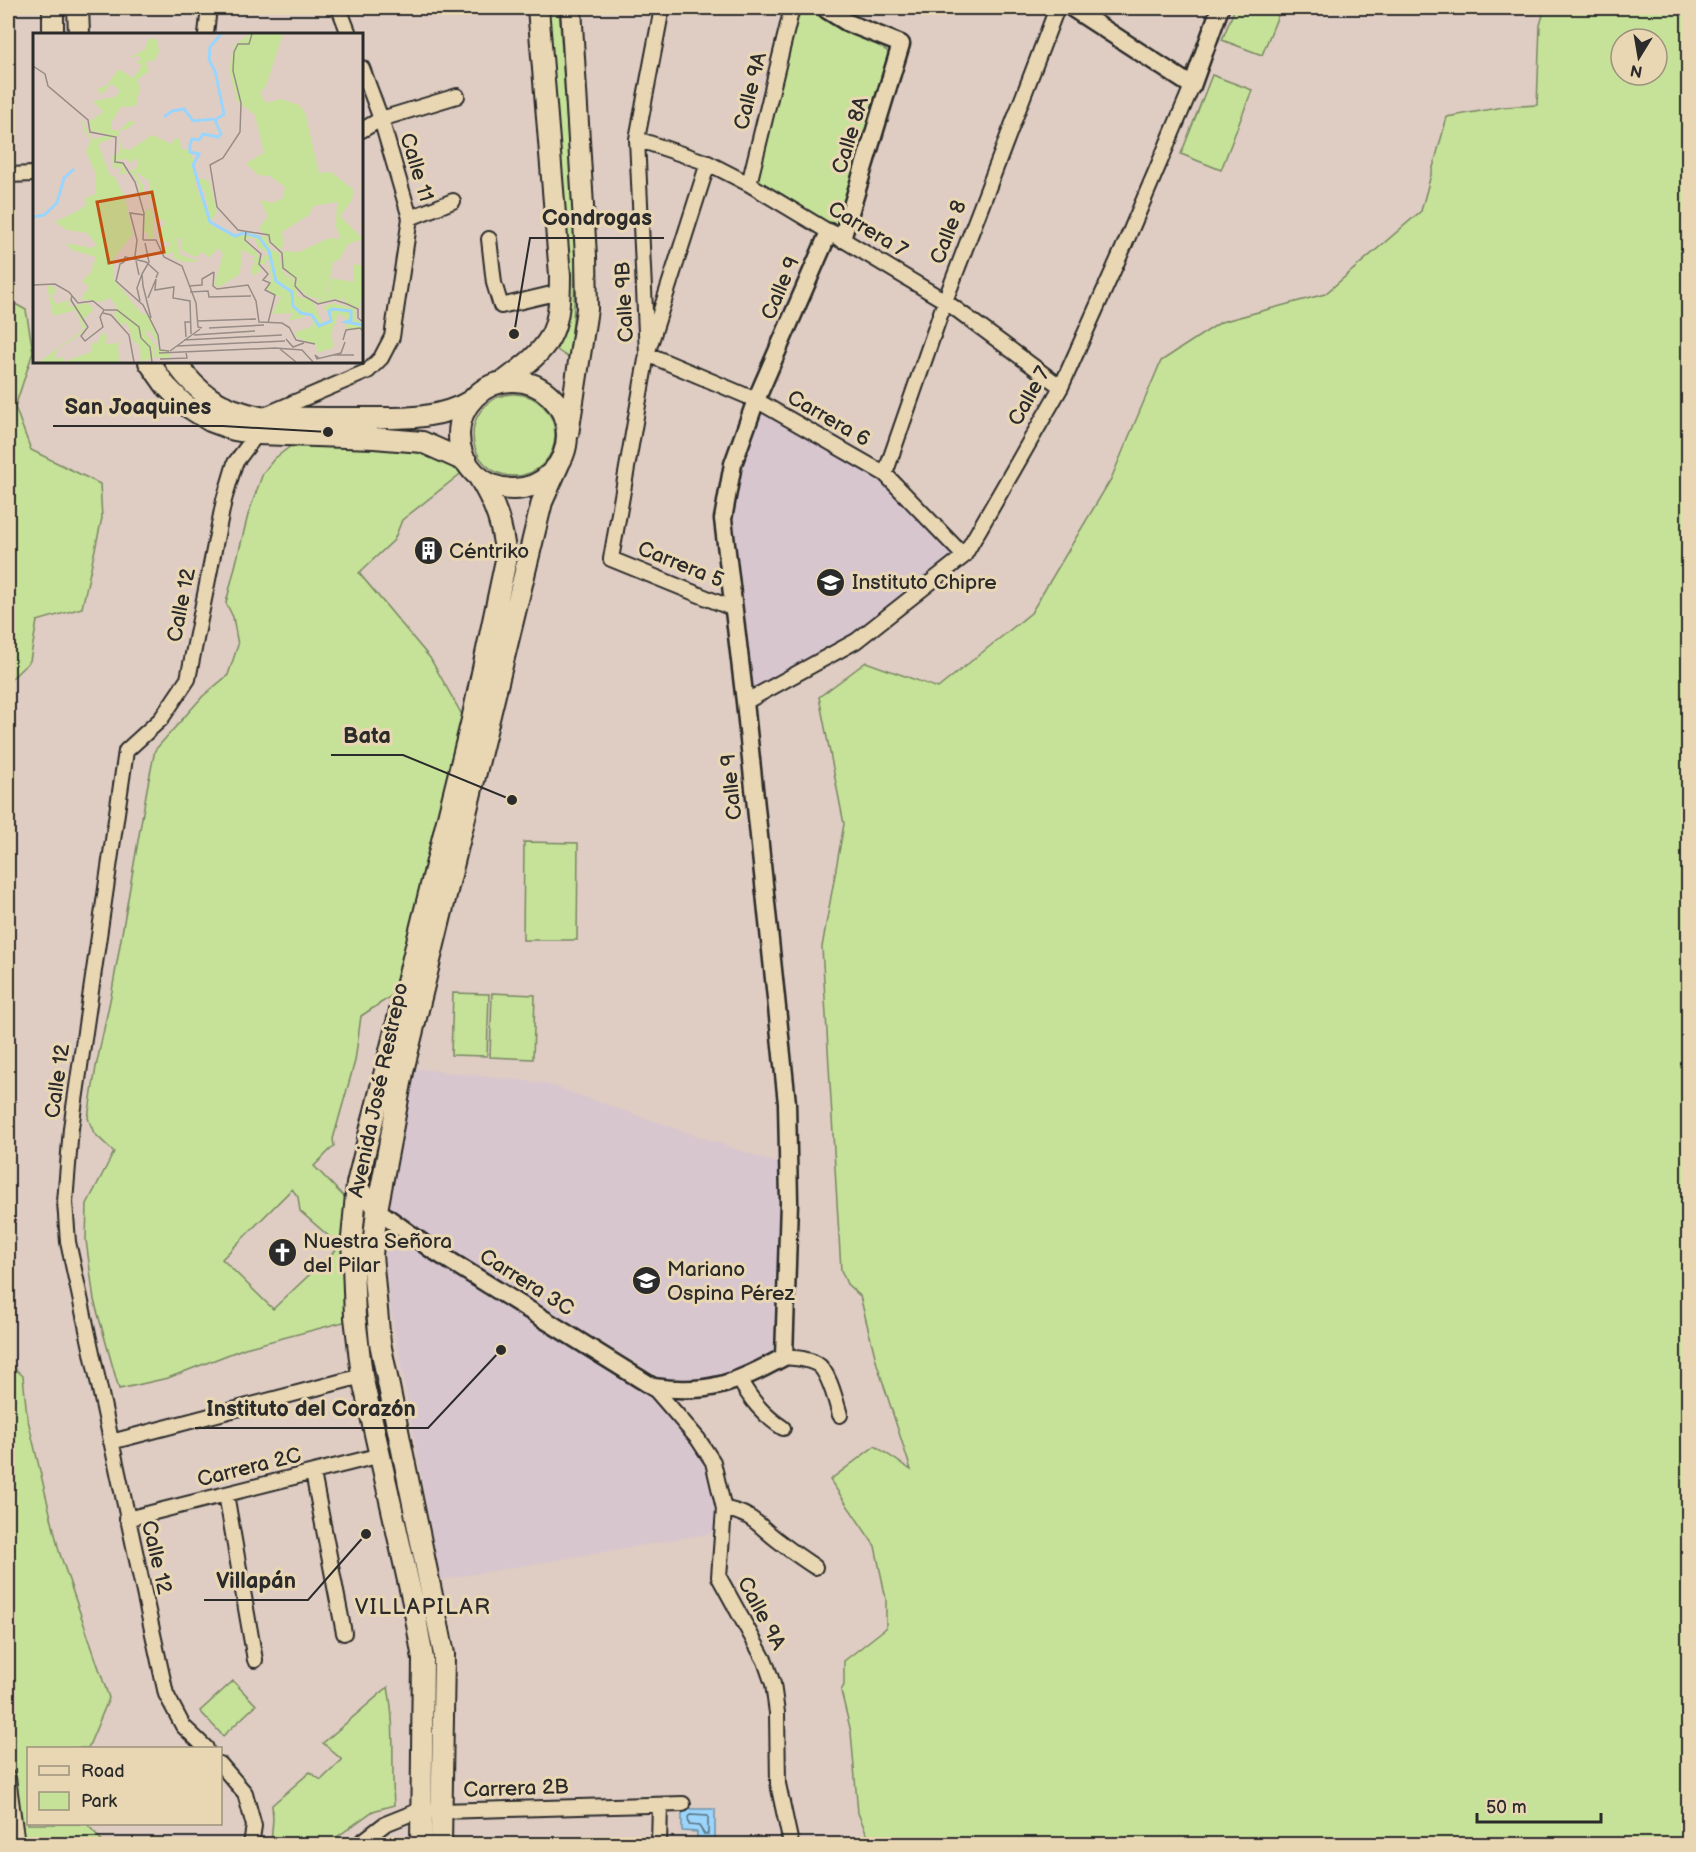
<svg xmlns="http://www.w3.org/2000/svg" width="1696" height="1852" font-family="'Balsamiq Sans',sans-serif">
<rect width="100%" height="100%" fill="#dfcdc3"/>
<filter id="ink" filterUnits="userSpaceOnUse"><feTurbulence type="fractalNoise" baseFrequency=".0167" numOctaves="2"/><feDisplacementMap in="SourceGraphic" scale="12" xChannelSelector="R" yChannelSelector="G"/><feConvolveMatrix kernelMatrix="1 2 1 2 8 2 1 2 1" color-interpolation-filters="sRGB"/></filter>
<g filter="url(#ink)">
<!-- built -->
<path fill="#d8c6ce" d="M756,411L885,474L964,556L856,641L745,702L723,519Z
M404,1067L544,1083L794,1169L791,1354L746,1377L677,1388L416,1230L674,1395L681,1418L713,1462L724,1509L732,1530L440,1580L390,1304L380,1225Z"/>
<!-- green -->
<path fill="#c6e299" stroke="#788662" stroke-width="1.5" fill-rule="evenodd" d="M547,8H559L576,256L573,322L569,358L557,350L563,318Z
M792,8H825L891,54L847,242L749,184Z
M1235,8H1281L1262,55L1222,40Z
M1545,8H1688V1844H871L858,1813L851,1732L841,1691L844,1685V1661L886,1628V1599L875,1546L830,1480L875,1446L911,1470L877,1364L860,1296L847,1284L841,1270L822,947L844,824L819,697L866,662L938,688L1031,613L1111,479L1161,361L1221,322L1325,294L1421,211L1447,117L1503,107L1537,105L1540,25ZM1621,39H1657V75H1621Z
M1212,75L1252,90L1221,170L1181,154Z
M8,300L26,310L33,352L15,407L31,450L100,484L102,518L82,608L37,621L30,661L8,682Z
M473 435a41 41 0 1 1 82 0a41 41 0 1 1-82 0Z
M292,445L346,447L412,446L457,465L464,471L402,520L394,540L359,573L430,658L470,729L408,985L361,1016L355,1061L333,1139L334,1146L314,1166L354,1207L352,1238L370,1315L245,1348L168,1378L119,1389L94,1300L86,1240L87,1204L114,1152L94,1133L88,1118L96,1067L112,991L147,789L155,750L203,696L228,675L238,645L233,617L226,603L248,515L263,473L274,459ZM292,1189L298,1197L300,1211L340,1246L273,1309L222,1259Z
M524,842L578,843L577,940H523Z
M453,993L489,994L487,1056L451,1055Z
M492,993L535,995L533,1059L490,1057Z
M8,1362L23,1376L27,1416L59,1551L109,1698L88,1748H28V1824H87L105,1844H8Z
M233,1681L256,1705L223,1736L200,1711Z
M388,1687C396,1728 391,1764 394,1805L373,1811L337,1837L331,1844H271L273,1819L272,1805L310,1772L321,1780L342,1760L323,1743Z"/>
<!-- water -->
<path fill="#9bd5fb" stroke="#6e91a8" stroke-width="1.5" d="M682,1809H715V1844H697V1832L682,1831Z"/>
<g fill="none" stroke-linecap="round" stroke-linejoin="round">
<!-- shore -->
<path stroke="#586f7e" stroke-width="1.5" d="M690,1815L708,1816V1834H704L699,1826L689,1825L688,1817Z"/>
<defs>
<path id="minor" d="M339,8L349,34
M662,8L637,139L647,354L611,559L734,609
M206,34L209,8
M362,130L381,119L457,96
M637,139L708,163L749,184L829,232
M708,163L647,354L756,400L885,474L964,556
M8,175L34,174
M749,184L792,8
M410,218L453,201
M489,239L494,283L501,306L560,292
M842,239L945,301L1061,387
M267,414L368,371L381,358L392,337L410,218L381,119L362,68
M885,474L945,301L1057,8
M745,702L856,641L964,556L1061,387L1125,244L1192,86
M784,1357C795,1358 807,1358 817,1364C829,1371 836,1402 840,1415
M739,1379C751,1400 763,1415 783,1428
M653,1387L698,1439L713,1462L724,1509L719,1577L765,1661L773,1684L777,1713L778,1784L791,1844
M111,1442L362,1376
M313,1473L344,1633
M226,1494L255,1660
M724,1509C753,1513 758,1526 780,1542C791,1551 803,1559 815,1567
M127,1519L381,1455
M206,1748L183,1726L166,1694L68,1242L65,1202L71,1128L126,751L161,719L188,679L224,500L235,463L257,434
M220,1764L245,1793L254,1826L251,1844
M8,1778L17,1844
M359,1844L385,1824L420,1810L441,1811L683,1804
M659,1844L660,1805"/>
<path id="tertiary" d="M1072,8L1192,86L1220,8
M357,1184L377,1210L431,1249L653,1387C709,1395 736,1383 784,1357L789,1202L787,1103L745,702L723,519L733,464L756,400L829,232L842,239L901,44L848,23L827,10V8"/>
<path id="secondary" d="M53,8V34
M78,8L79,34
M149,362L166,386L185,405L210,421L234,430L257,434L374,438L422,442L467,462
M175,362C200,396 219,408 260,417C293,418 326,418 359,418C397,418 438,421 472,400
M459 435a54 54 0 1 1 108 0a54 54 0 1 1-108 0Z
M503,382C551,346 560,337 560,275L538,8
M568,434L587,309L586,256L571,8
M421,1844L423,1659L414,1607L362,1376L355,1317L352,1238L357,1184L472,720L506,560C503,526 496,505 478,476
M441,1844L444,1654L380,1343L372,1255L377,1210L404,1067L542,502L559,464"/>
</defs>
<!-- minor casing -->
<use href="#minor" stroke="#2b2b2b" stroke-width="18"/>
<!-- tertiary casing -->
<use href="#tertiary" stroke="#2b2b2b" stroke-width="21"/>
<!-- secondary casing -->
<use href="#secondary" stroke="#2b2b2b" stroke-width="24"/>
<!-- minor -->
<use href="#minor" stroke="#e9d7b4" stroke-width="14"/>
<!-- tertiary -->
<use href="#tertiary" stroke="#e9d7b4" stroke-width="16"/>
<!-- secondary -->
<use href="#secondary" stroke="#e9d7b4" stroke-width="20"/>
</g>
</g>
<!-- icons -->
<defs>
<symbol id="building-disc" viewBox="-11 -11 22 22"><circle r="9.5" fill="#2b2b2b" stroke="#e9d7b4"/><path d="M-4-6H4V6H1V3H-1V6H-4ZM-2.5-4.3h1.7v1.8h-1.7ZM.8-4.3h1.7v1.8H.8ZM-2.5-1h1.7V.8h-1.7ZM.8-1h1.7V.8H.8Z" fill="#fff"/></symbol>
<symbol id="school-disc" viewBox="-11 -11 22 22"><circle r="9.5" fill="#2b2b2b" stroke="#e9d7b4"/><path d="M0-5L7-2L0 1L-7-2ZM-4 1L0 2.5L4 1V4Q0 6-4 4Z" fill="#fff"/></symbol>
<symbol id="church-disc" viewBox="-11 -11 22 22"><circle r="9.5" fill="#2b2b2b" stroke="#e9d7b4"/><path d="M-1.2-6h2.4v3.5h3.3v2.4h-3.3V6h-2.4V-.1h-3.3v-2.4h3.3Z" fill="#fff"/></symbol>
</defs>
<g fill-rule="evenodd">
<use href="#building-disc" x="412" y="534" width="33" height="33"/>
<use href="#school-disc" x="814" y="566" width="33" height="33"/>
<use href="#church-disc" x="266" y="1236" width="33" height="33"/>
<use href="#school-disc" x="630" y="1264" width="33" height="33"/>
</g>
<g text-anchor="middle" stroke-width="6" stroke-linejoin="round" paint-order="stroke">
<!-- street labels -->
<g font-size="21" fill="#2b2b2b" stroke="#e9d7b4">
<text transform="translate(750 91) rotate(-76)" y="7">Calle 9A</text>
<text transform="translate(850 135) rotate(-73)" y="7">Calle 8A</text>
<text transform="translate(417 167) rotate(73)" y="7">Calle 11</text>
<text transform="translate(868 229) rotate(31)" y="7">Carrera 7</text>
<text transform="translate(948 232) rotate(-69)" y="7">Calle 8</text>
<text transform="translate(780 288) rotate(-67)" y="7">Calle 9</text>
<text transform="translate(624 302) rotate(-93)" y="7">Calle 9B</text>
<text transform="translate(1029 396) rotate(-61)" y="7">Calle 7</text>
<text transform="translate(829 418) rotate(30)" y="7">Carrera 6</text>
<text transform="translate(681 564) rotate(22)" y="7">Carrera 5</text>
<text transform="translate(181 605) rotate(-79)" y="7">Calle 12</text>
<text transform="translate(731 787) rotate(-96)" y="7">Calle 9</text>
<text transform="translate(57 1081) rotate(-82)" y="7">Calle 12</text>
<text transform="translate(378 1090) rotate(-78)" y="7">Avenida José Restrepo</text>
<text transform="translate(527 1282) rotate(32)" y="7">Carrera 3C</text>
<text transform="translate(249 1467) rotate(-14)" y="7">Carrera 2C</text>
<text transform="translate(157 1557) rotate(77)" y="7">Calle 12</text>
<text transform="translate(762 1613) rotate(62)" y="7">Calle 9A</text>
<text transform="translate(516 1788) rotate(-2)" y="7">Carrera 2B</text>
</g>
<!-- poi labels -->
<g font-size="21" fill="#2b2b2b" stroke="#e9d7b4" text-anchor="start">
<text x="449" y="558">Céntriko</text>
<text x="852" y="589">Instituto Chipre</text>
<text x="303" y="1248">Nuestra Señora<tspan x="303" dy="24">del Pilar</tspan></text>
<text x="667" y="1276">Mariano<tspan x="667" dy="24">Ospina Pérez</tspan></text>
</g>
<!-- neighbourhood labels -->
<g font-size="22" letter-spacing="1.5" fill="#2b2b2b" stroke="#e9d7b4">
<text x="423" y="1614">VILLAPILAR</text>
</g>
</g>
<!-- overview -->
<g transform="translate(33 33)">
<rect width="330" height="330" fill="#dfcdc3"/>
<path d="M217,1H250L233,53L227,60L233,70L248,66L266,72L272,79L286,140L298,139L321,157L319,167L307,183L330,206L315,211L306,227L300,229L294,262L286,266L274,263L263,253L251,235L248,218L266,219L296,205L308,206L303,194L304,169L280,173L276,182L249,199L251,212L246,217L226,195L235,183L227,167L240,170L250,165L252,154L237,143L225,142L213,130L231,120L222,82L204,68L196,37L201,12ZM120,5L124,7L126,18L122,27L113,29L116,38L104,47L107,54L103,73L88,74L79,88V97H87L96,88L103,89L94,96L85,98L87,102L88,115L97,117L119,102L139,111L142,105L147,106L148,116L156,117L161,127L163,153L179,193L201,204L215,201L235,204L237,216L247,220L248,234L254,244L261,245L265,264L279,266L291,293L299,285L290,274L300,270L323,276L322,286L330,290V297L314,296L312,284L305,281L298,302L301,314L285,320L283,312L263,304V299L280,293L279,282L269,280L272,284L259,287H256L260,280L239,281L249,262L243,264L234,256L238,246L236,228L232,227V232L226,230L228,237L221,243L218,237L222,228L218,226L223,224L209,217L207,241L186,254L181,252L190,222L186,215L175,225L171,219L162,224L148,217L149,206L145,205L146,221L161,227L167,224L162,229H151L140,225V219L133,222L130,214H137V209H128L125,204L132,189L125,185L117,164L116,148L102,138L111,154L108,167L105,148L96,137L103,136L105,129L102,125L98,130L93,126L83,127L90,131L94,141H87L88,133L82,136L80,135L79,122L75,120L82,123L87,118L86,102L65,111L77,142L82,144L92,165L100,201L81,225V247L108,280L115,282L124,303L126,316L136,320V325L121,324L125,310L116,297L112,300L122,312L120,325L108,329L107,313L100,308L94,290L88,292L81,282L84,274L77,265L68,269L48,266L56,254L49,248L58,239L63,224L39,217L33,210L58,215L64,212L54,200L34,197L22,189L46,177L53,172L52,165L63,161L62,139L53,119L58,107L51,97L48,85L59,106L78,102L59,98L56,89L70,79L60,68L82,64L87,58L78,50L71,60L65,61L68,58L63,56L73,53L86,36L100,45L109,32L102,29L108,27L106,23L97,25L112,16L115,7ZM221,204L225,214L235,220L226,229L225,221L211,207ZM168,145L176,148L180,162L184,179L178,189L171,157L165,152ZM119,175L121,196L120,205L113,207L116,203L111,198V179ZM320,231L330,233L327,276L313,270L310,262L309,269L302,265L288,270L283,268L295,262L298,245L320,249ZM14,253H21L23,260L18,262L23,271L35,268L38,263L35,274L54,270L61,276L49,288L53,294L49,300L25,316L21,326L30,324V329L58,319L59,310H64L70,299L74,303L73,311L90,310L85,312L86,329H6L50,297L43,277L20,283Z" fill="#c6e299" fill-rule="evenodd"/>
<path fill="none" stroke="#9bd5fb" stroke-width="3" d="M188,1L177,14L176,27L182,38L191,81L182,87L188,101L185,104L170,101L166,107L159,106L157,112V119L166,121L160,132L177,189L202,203L211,200L226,204L236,218L243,248L259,259L260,273L268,280L279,282L286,293L298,288L296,278L299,276L318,278V287L313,289L330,292M131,84L139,78L151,76L160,88L181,86M0,184L11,182L24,170L31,145L41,136"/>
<path fill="none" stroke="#978c86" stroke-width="1.5" d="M219,1L216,11H205L201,19L200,38L208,70L207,99L190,125L177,132L184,174L205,197L236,202L237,209L249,220L250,235L263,245L262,253L271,263L285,271L302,267L314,271L325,276V285L330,289M0,33L12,41L15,53L55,87L57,99L83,104L82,129L90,130L102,149L111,180L110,207M213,198L212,207L228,221L226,231L235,241L230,247L237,250L232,257L242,262L235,290M110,207H123L131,224L149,233L163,270L165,294L169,295M112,210L116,229L109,241L110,253L118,285M91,229L92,224L113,229L125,240L123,245M91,229L87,231L83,248L110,272L125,302L127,317L136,318M181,239L180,253L184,256L215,252L223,268L226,289L249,290L257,295M106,242L102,223L104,207L97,180L111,182M123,246L122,257L141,254L140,265L157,268L158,301M0,252L22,251L36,259L45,270L60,268L71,277L67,284L70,294L52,308L48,303L55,294L38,267L39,263M156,253L169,252V246L181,239M157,259L175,258L176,264L218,263M115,265L123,246M107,268L104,255L109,241M71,277H84L106,294L108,305L117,314L119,329M70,280L78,282L96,302L101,329M164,288L223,286M256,294L263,307L282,311M176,295L231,292M161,302L222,298M153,304L152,289H158M253,306L260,314L271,310M151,307L249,302M310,307L313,297L327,295L330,298M144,313L252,308M242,315L269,317L280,329M247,316L263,329M137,318L167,296M126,320L242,315M301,322H321M286,325L282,322L284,326L308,320L312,309M127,326L154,325L153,319"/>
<path fill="#c25012" fill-opacity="0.15" stroke="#c25012" stroke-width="3" d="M119,159L131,219L76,230L64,169Z"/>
<rect width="330" height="330" fill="none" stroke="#2b2b2b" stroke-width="3"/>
</g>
<!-- callouts -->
<path fill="none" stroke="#2b2b2b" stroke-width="2" d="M514 334L530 238H664M328 432L223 426H53M512 800L403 755H331M501 1350L428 1428H195M366 1534L308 1600H204"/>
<g fill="#2b2b2b" stroke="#e9d7b4" stroke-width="2">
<circle cx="514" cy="334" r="6"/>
<circle cx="328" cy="432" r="6"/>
<circle cx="512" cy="800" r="6"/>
<circle cx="501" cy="1350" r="6"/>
<circle cx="366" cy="1534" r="6"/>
</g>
<g font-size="22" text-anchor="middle" font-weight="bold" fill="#2b2b2b" stroke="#e9d7b4" stroke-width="6" stroke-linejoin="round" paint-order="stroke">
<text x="597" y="225">Condrogas</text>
<text x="138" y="414">San Joaquines</text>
<text x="367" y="743">Bata</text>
<text x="311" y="1416">Instituto del Corazón</text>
<text x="256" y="1588">Villapán</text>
</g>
<!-- margin -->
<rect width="1696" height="1852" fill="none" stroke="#e9d7b4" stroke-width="30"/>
<rect x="15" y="15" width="1666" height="1822" fill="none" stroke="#2b2b2b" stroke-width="2" filter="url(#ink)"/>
<!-- legend -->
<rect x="27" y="1747" width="195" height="78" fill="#e9d7b4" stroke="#9d927d" stroke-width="1.5"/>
<rect x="39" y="1766" width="30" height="9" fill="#e9d7b4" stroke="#9d927d" stroke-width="1.5"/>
<text x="81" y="1777" font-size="18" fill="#2b2b2b">Road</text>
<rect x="39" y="1792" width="30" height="18" fill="#c6e299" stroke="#9d927d" stroke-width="1.5"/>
<text x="81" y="1807" font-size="18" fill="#2b2b2b">Park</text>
<!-- north arrow -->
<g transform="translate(1639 57) rotate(191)"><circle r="28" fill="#e9d7b4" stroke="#9d927d" stroke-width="1.5"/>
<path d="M0-4.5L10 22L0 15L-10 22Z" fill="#2b2b2b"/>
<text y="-9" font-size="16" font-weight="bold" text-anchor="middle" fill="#2b2b2b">N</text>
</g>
<!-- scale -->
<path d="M1477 1813v9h124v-9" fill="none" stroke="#2b2b2b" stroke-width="3"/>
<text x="1486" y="1813" font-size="18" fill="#2b2b2b" stroke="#e9d7b4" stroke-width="4.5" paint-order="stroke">50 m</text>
</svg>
